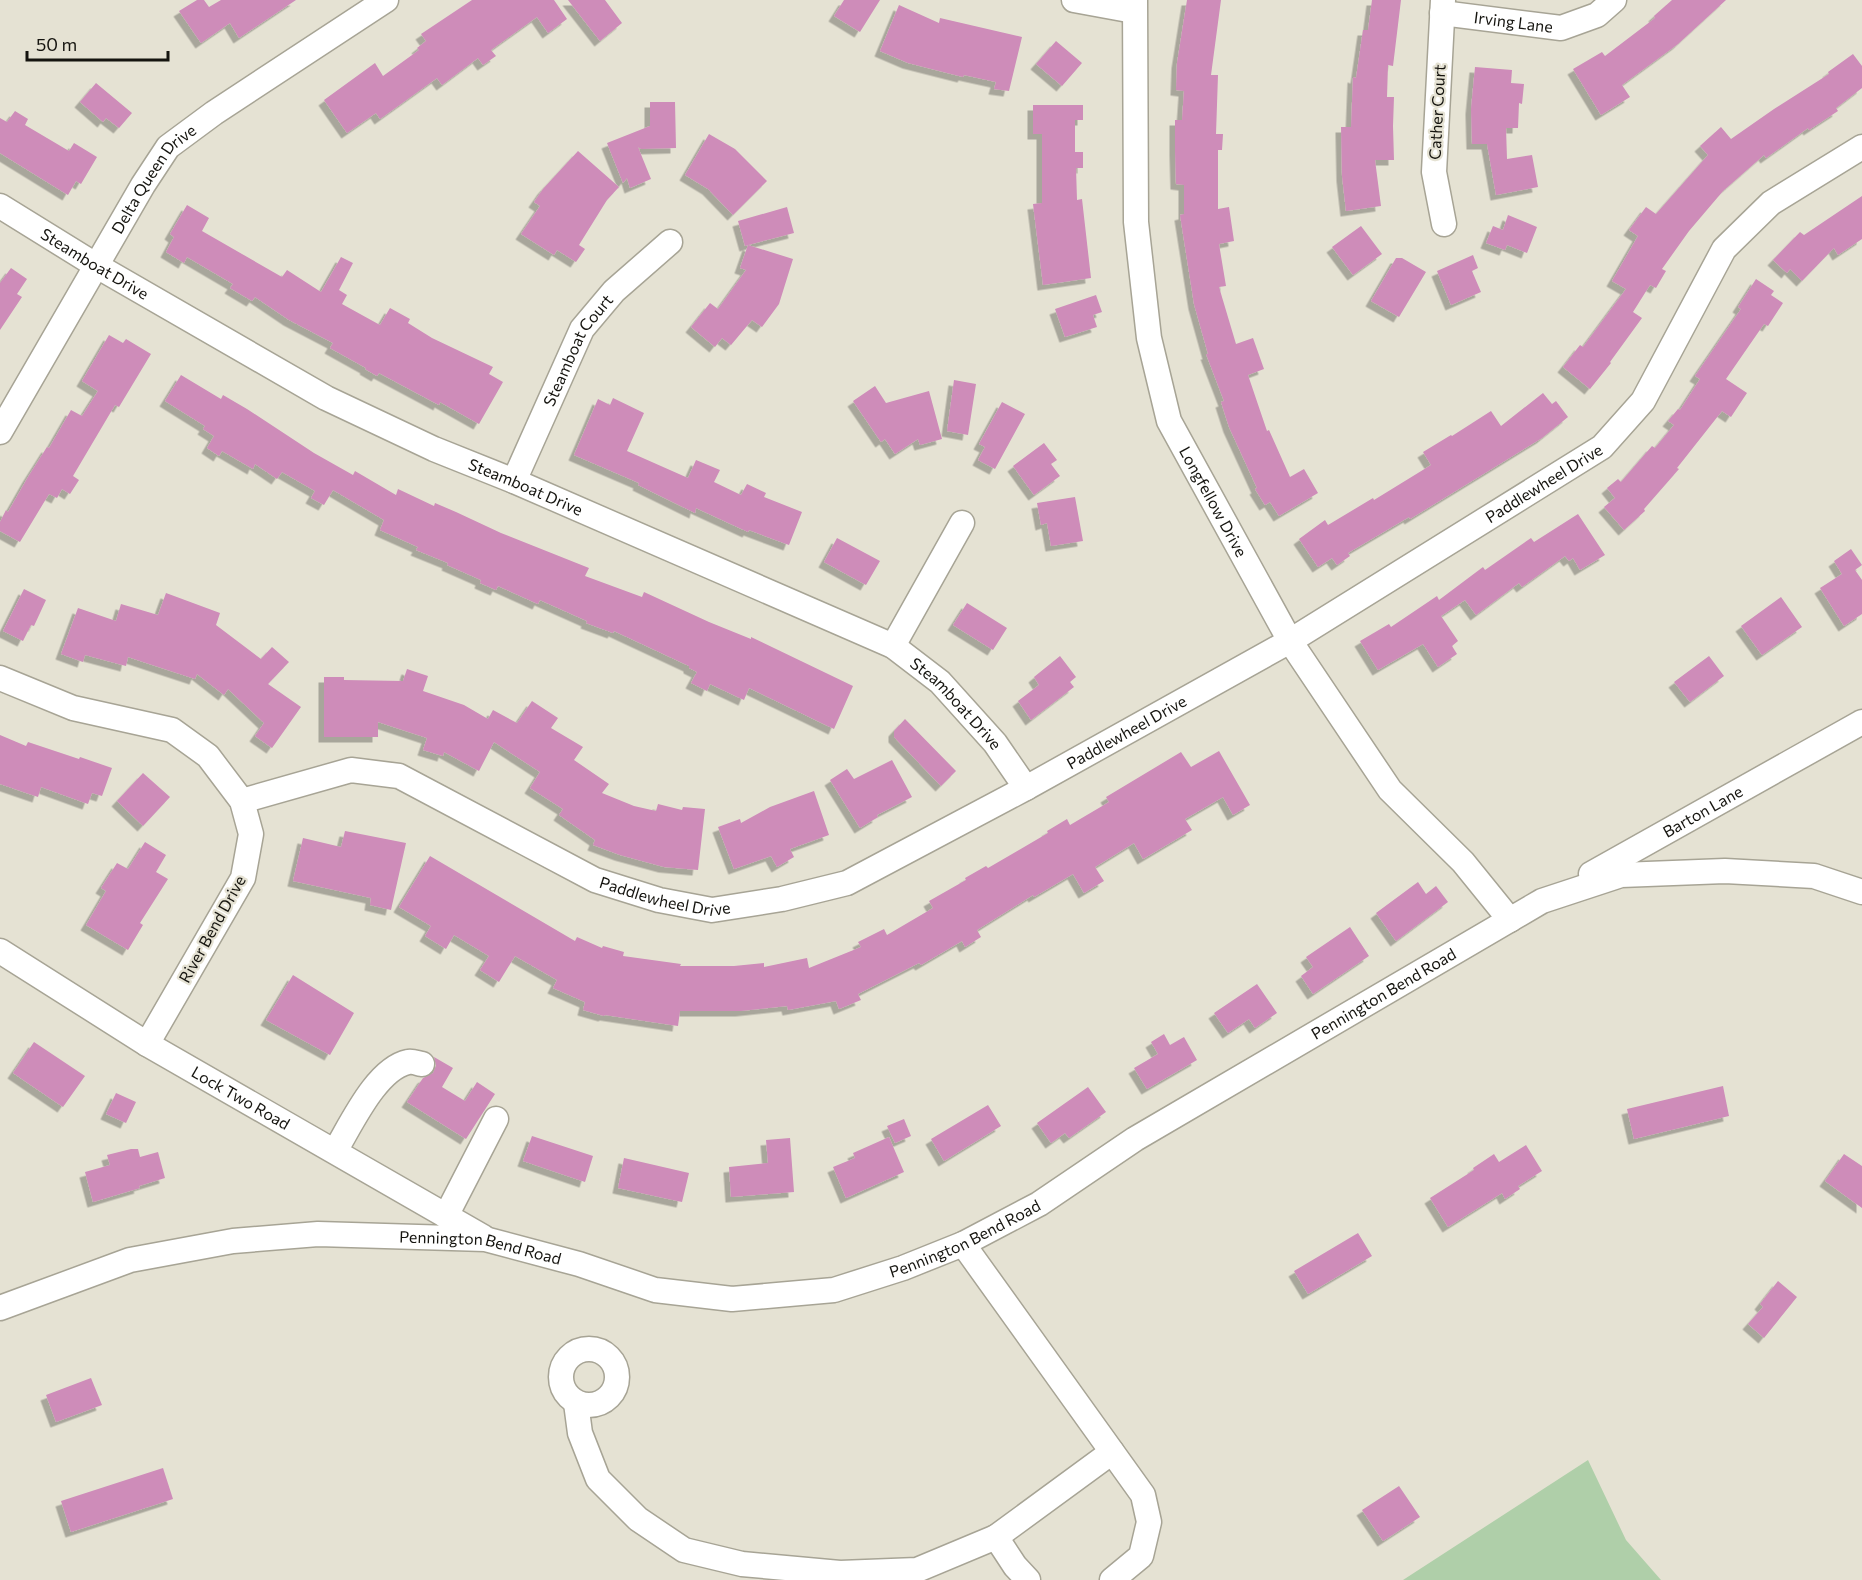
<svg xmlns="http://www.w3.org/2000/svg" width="1862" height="1580" font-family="Commissioner,sans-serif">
<defs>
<filter id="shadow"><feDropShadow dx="-5.5" dy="5.5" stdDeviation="0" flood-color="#0004"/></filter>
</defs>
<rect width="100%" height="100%" fill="#e5e2d3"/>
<!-- green -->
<path fill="#afcfa9" d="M1588,1460L1626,1540L1661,1580H1403Z"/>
<!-- building -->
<path fill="#ce8cb9" filter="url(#shadow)" d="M197,0H204L209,7L221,0H296L239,38L230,23L201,43L179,11Z
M472,0H554L567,19L548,33L537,17L491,50L496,56L483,65L478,58L442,85L437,78L380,119L376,113L347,133L324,100L375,63L383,76L419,50L417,48L426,41L421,34Z
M568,0H605L622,23L600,41Z
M844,0H880L860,32L834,16Z
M1187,0H1221L1211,75H1218L1216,134H1223L1222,150H1218V209L1229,207L1234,241L1219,244L1226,286L1219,287L1236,344L1253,338L1264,369L1248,375L1267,431L1269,430L1290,477L1304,469L1318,493L1279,516L1270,502L1265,505L1255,489L1257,488L1229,427L1221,402L1224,401L1206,354H1208L1194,304L1180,215L1184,214V185L1176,184L1175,150V120H1182L1184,91L1176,90L1177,63Z
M1372,0H1401L1393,66L1388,65L1387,97H1394L1393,126L1394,160H1375L1381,206L1346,211L1342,176L1341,127H1351L1353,77L1356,78L1363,30H1368Z
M1672,0H1726L1678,44L1622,85L1630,97L1601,115L1573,69L1602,52L1605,56L1655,18L1654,16Z
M899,5L939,23L940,18L1022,37L1009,91L994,89L996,82L964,75L963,77L908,63L880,51Z
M1056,41L1082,63L1062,86L1036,64Z
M1853,54L1862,66V88L1836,108L1838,111L1809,130L1808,128L1766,158L1764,155L1723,191L1689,231L1662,269L1666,271L1656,288L1650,285L1633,312L1642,318L1610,362L1611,363L1590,389L1563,367L1580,345L1583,347L1626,289L1612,281L1638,236L1629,230L1646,207L1656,214L1708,155L1700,146L1721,127L1731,139L1774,109L1829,74L1828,72Z
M1475,67L1512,70L1511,83L1524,84L1522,104L1519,103L1518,128H1506L1507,159L1532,155L1538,187L1496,195L1487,144H1472L1471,109Z
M96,83L132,113L119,128L106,118L103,122L80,102Z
M650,102H675L676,148L641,149L638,147L651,179L630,188L627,178L623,183L607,143L650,126Z
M1033,105H1083V120H1075V152H1083V168H1076L1077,200L1082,199L1091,278L1043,285L1033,204L1042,203V134H1033Z
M15,111L28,119L25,125L69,151L74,143L97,157L81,184L76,181L68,195L0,153V118L7,122Z
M709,134L735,149L767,181L733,215L708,189L685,175Z
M578,151L619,187L607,200L579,245L585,249L576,262L557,250L554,255L521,234L540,206L534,202L543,189Z
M1862,196V239L1838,255L1834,248L1802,281L1790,269L1787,273L1773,260L1800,232L1804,235Z
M187,205L209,218L202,231L282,277L287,270L321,292L341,257L353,263L339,290L347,295L342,304L380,325L390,308L410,319L408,323L432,338L493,367L489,374L503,382L479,424L440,402L439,405L379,373L377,376L365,369L366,368L330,348L333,343L289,320L255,297L252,301L230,288L233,284L187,257L184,263L166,252L174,237L170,234Z
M787,207L794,233L748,245L793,259L779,304L762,327L752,320L731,345L722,338L715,347L691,327L710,303L718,309L746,270L740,268L748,245L745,246L738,221Z
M1508,215L1537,227L1527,253L1507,245L1505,250L1486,243L1493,226L1503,230Z
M1361,226L1382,254L1353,275L1332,247Z
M1473,255L1478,268L1472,271L1481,292L1451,305L1437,271Z
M1396,258H1402L1426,272L1399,317L1371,301Z
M11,268L27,279L17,294L22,297L0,330V283Z
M1756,279L1774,291L1771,295L1783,303L1768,326L1764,324L1726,379L1747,393L1731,417L1722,411L1677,468L1679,469L1644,509L1645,511L1624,530L1604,507L1615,498L1607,488L1618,479L1621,482L1652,446L1655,448L1674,425L1668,421L1678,409L1680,410L1700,379L1695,376L1741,309L1738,307Z
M1096,295L1102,312L1093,315L1097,327L1065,337L1055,309Z
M109,335L123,343L126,339L151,354L119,407L115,405L73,476L79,480L70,494L62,489L57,498L49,494L20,542L0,531V522L6,510L8,512L28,477L47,447L49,448L71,410L82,416L98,391L82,381Z
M181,375L221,399L223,395L247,409L314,453L353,475L355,471L396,495L398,489L434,506L435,503L456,512L501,533L589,568L585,576L642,597L644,592L709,622L751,639V637L853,686L834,729L749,688L744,700L710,684L707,691L691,683L697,672L689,668V666L614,631L613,633L586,623L587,621L540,600L538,604L498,586L496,590L480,583L481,580L447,565L448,563L416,550L418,547L380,530L384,520L333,490L324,505L311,498L315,491L282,472L277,479L255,464L253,469L222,451L219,456L207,448L214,436L203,429L205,426L165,401Z
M954,380L976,384L968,435L947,431Z
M875,386L886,403L929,391L942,439L920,445L918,439L895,454L885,439L881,442L853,401Z
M1543,393L1552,404L1556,401L1568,417L1542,438L1490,470L1410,519L1409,517L1348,553L1350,556L1337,565L1332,558L1318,567L1299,539L1325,520L1328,525L1373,498L1374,500L1431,465L1423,452L1451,435L1452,436L1491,411L1501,426Z
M613,398L644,413L627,451L688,478L696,460L720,470L714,482L741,495L747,484L766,493L764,497L802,512L789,545L749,530L748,532L696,508L695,513L638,485L639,483L574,455L598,399L610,405Z
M1002,402L1025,414L995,469L978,460L985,447L979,444Z
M1044,443L1057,460L1051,464L1060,476L1034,495L1013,466Z
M1075,497L1083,541L1051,546L1047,523L1041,525L1037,503Z
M1578,514L1605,555L1580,570L1573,558L1569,561L1565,556L1522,587L1519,583L1476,615L1465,600L1441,616L1458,641L1452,646L1457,654L1438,667L1423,644L1378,670L1360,641L1389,624L1391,627L1437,596L1439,600L1483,567L1485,570L1531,538L1534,542Z
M837,538L880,561L866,585L824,562Z
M1851,549L1862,565L1855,570L1862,580V614L1844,626L1820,588L1842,574L1834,561Z
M24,589L46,600L34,626L31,625L23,641L3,631Z
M166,593L220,613L216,625L261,659L272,647L289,662L268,684L301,707L272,748L255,736L264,723L228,689L224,695L197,674L195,679L128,657L126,666L85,655L83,662L61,654L78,608L116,621L121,604L158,615Z
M1781,597L1802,627L1762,655L1741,626Z
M967,603L1007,628L993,650L953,625Z
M1060,656L1076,677L1070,682L1074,687L1031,720L1018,701L1039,685L1034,677Z
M1709,656L1724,676L1690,702L1674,682Z
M407,669L428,676L423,691L464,705L488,719L493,710L517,723L532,701L558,718L551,728L583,747L574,760L609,784L602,793L634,806L656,811L658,804L682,810L683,807L705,809L698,870L664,867L620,855L593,845L595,840L559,815L563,809L530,788L540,772L494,742L479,771L444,752L443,756L423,750L427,738L378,722V737H324V677H344V680L403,681Z
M905,719L956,771L941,786L894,737V731Z
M0,735L26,746L28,742L79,759L80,757L112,768L102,796L92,793L88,804L41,787L38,797L0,784Z
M1219,751L1250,805L1233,815L1223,797L1185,819L1192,830L1143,859L1134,843L1095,867L1104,881L1084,893L1073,874L1034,897L1033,895L977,930L981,937L965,947L962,941L921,965L919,963L858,994L861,1000L839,1009L836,1001L788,1010L787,1006L741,1011H680L678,1026L605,1015L604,1016L583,1010L585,1002L553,988L557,980L515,956L499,982L480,970L489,956L454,935L446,949L425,936L431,926L399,907L430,856L575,941L577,937L602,948L603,946L624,952L623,956L681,964L680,966H734L764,963V967L807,958L809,968L861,947L858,942L884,929L887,935L933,908L929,901L966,880L965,878L986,866L988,868L1048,833L1047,831L1067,819L1070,825L1109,802L1106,797L1181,752L1191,767Z
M892,760L912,797L877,815L878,817L860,828L830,780L847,769L854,779Z
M143,773L170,797L143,826L117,801Z
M814,791L829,835L790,849L794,857L777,867L771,856L734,869L718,827L740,819L741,823L770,807Z
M345,831L406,843L391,910L370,905L371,898L293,881L303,838L341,847Z
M145,842L166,855L156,872L168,879L140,923L143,925L128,950L86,925L106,891L101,888L117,863L128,869Z
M1418,882L1426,894L1436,886L1448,902L1396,941L1376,913Z
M1350,927L1369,956L1313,994L1301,976L1313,967L1306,957Z
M293,975L354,1013L330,1055L266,1020Z
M1257,984L1277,1013L1255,1028L1249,1019L1228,1033L1214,1013Z
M1164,1034L1170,1045L1184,1037L1197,1060L1147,1089L1134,1068L1158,1054L1151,1042Z
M34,1042L85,1076L63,1107L13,1073Z
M434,1057L453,1068L442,1087L465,1101L477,1082L495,1094L466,1139L407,1102L423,1078L433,1073L436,1066Z
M1723,1086L1729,1116L1634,1139L1627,1109Z
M1088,1087L1106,1112L1069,1138L1065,1133L1051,1143L1037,1123Z
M116,1093L136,1102L126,1123L106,1114Z
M988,1105L1001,1126L944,1161L931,1139Z
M904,1119L911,1136L895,1143L887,1126Z
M532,1136L593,1156L585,1182L523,1161Z
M889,1137L904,1172L846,1198L833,1167L855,1158L853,1153Z
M790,1138L794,1192L731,1197L729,1167L768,1163L766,1140Z
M1526,1145L1542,1171L1518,1186L1520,1189L1505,1199L1502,1193L1448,1227L1430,1198L1474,1170L1473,1168L1494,1154L1499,1162Z
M131,1149H138L140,1157L158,1152L165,1178L139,1186L140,1188L93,1202L85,1172L110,1165L107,1155Z
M1844,1154L1862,1166V1208L1825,1181Z
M624,1158L689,1173L682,1202L618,1188Z
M1358,1233L1372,1256L1308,1294L1294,1271Z
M1778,1281L1797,1297L1764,1338L1748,1324L1763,1307L1760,1304Z
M91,1378L102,1405L56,1422L46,1395Z
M163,1468L173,1499L71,1532L61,1501Z
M1399,1486L1420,1517L1383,1541L1362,1510Z"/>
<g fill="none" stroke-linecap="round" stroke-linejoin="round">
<defs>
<g id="minor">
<path d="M1074,0L1134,11"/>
<path id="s1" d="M1135,0L1136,222L1149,338L1169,421L1290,641L1390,790L1463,862L1510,920"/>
<path d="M1443,0L1434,172L1444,224"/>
<path id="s2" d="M1442,13L1561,28L1597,15L1614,0"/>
<path id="s3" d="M0,206L97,266L326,398L434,449L514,481L893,646L940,682L995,743L1026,788"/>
<path id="s4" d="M0,432L143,185L168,147L214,113L386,0"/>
<path id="s5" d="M514,481L582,329L614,291L670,242"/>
<path d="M893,646L962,523"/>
<path d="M0,678L73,708L172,730L208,756L242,801L251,834L243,878L147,1044"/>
<path id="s6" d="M242,801L351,770L399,776L595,880L659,900L712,910L782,899L847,883L1026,788L1290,641L1602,447L1643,401L1724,249L1771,203L1862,147"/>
<path id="s7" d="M1591,874L1862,722"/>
<path id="s8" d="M0,951L147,1044L483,1237"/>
<path d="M335,1151C351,1125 376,1069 408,1062C412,1061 417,1063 422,1064"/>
<path d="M446,1216L496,1119"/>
<path d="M963,1244L1143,1495L1149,1522L1141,1556L1112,1580"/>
<path id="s9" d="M0,1308L130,1260L233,1241L318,1234L485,1239L579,1264L655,1290L732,1299L834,1290L903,1268L963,1244L1039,1204L1135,1139L1542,901L1621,875L1725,871L1814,876L1862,892"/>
<circle cx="589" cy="1377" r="28"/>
<path d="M576,1403L580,1433L598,1479L638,1519L684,1550L742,1564L840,1573L917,1570L996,1537L1015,1566L1028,1580"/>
<path d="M996,1537L1112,1452"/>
</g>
</defs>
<!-- minor casing -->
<use href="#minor" stroke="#a7a495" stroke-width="27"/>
<!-- minor -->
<use href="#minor" stroke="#fff" stroke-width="24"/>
</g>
<g text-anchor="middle" stroke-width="4.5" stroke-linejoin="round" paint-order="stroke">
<!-- street labels -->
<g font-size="16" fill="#15140f" stroke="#e5e2d3">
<text dy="6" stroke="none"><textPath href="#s2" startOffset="72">Irving Lane</textPath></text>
<text transform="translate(1437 112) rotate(-87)" y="6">Cather Court</text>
<text dy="6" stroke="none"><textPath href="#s4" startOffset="297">Delta Queen Drive</textPath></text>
<text dy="6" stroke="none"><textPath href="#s3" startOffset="111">Steamboat Drive</textPath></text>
<text dy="6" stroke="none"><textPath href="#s5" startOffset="146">Steamboat Court</textPath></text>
<text dy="6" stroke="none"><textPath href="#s6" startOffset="1446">Paddlewheel Drive</textPath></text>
<text dy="6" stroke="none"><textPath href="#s3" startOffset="597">Steamboat Drive</textPath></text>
<text dy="6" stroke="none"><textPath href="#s1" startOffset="516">Longfellow Drive</textPath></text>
<text dy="6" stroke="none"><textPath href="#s3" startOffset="1083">Steamboat Drive</textPath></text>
<text dy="6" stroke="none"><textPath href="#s6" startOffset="960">Paddlewheel Drive</textPath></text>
<text dy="6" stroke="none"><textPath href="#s7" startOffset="128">Barton Lane</textPath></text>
<text dy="6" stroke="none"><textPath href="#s6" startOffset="456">Paddlewheel Drive</textPath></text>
<text transform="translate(212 929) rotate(-61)" y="6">River Bend Drive</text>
<text dy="6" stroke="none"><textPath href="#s9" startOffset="1480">Pennington Bend Road</textPath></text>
<text dy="6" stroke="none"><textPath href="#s8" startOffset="282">Lock Two Road</textPath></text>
<text dy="6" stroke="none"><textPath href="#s9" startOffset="994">Pennington Bend Road</textPath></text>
<text dy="6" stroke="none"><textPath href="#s9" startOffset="492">Pennington Bend Road</textPath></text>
</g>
</g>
<!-- scale -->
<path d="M27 51v9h141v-9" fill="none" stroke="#15140f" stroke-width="3"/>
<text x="36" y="51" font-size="18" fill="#15140f" stroke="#e5e2d3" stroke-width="4.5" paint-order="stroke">50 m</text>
</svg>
